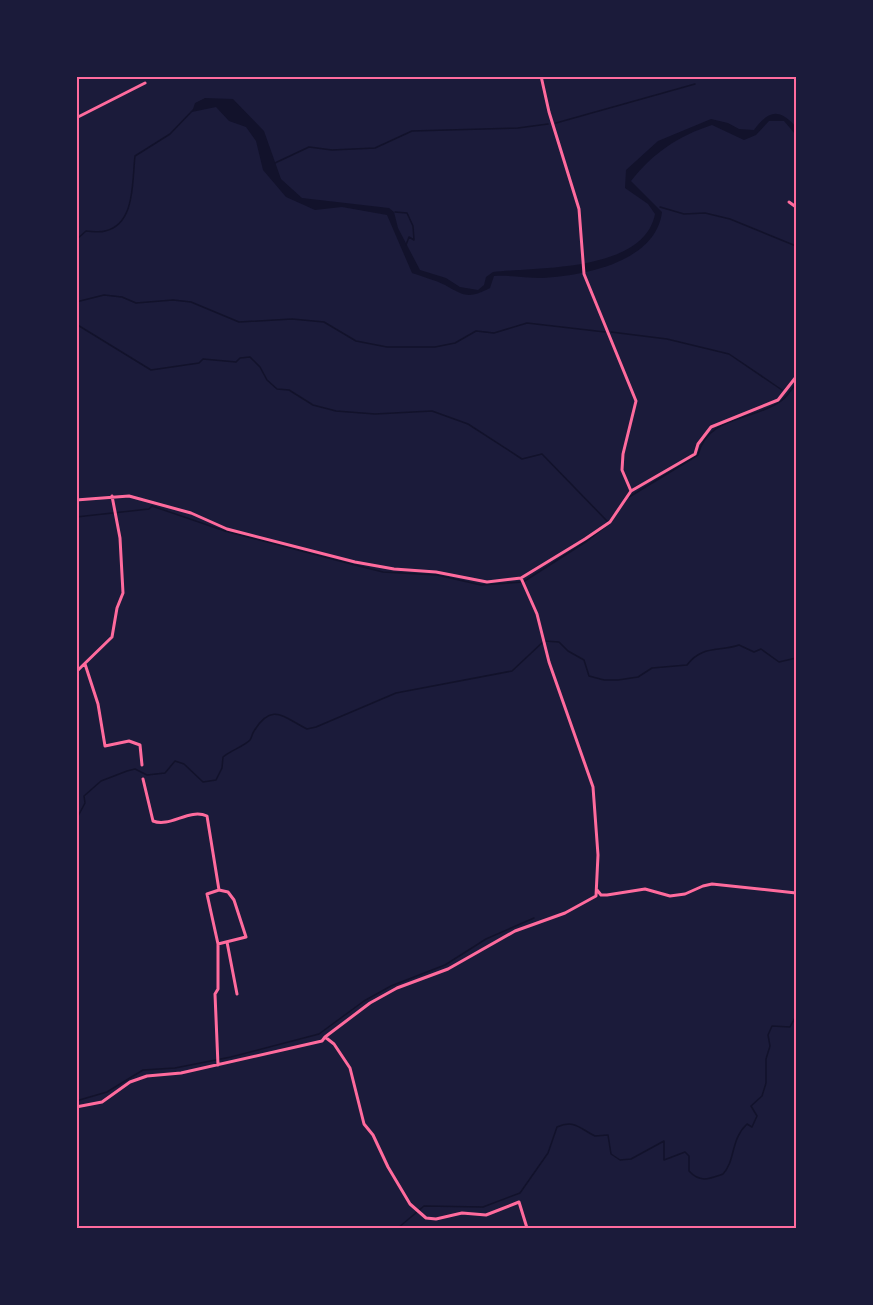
<svg xmlns="http://www.w3.org/2000/svg" width="873" height="1305" font-family="'Fira Sans',sans-serif">
<rect width="100%" height="100%" fill="#1b1b3a"/>
<!-- water -->
<path fill="#12122b" d="M205,98L233,99L264,131L281,179L302,198L389,208L394,212L398,228L420,270L446,278L460,287L478,290L484,285L486,277L493,272C538,267 644,272 655,214L648,204L625,188L626,170L658,141L711,119L728,123L739,129L754,130C769,110 779,108 796,127V142L795,134L784,121H769L756,135L744,140L712,125C678,136 653,153 631,181L662,212C656,262 584,276 541,278C525,278 510,275 494,276L490,288C469,299 464,296 445,285C435,280 423,277 412,273L387,215L342,207L315,210L286,197L263,170L256,141L246,127L229,121L216,107L192,112L195,103Z"/>
<g fill="none" stroke-linecap="round" stroke-linejoin="round">
<!-- stream -->
<path stroke="#12122b" stroke-width="1.5" d="M556,123L695,84
M275,163L309,147L332,150L375,148L412,131L518,128L548,124
M660,207L684,214L705,213L730,219L796,246
M395,212L407,213L413,226L414,240L409,237L406,245
M76,240L86,231C91,231 99,233 105,231C136,224 132,180 135,156L170,134L193,110
M76,302L104,295L122,297L136,303L173,300L191,302L239,322L292,319L324,322L356,341L387,347H435L455,343L476,331L494,333L527,323L605,332
M76,324L151,370L199,363L203,359L236,362L240,358L250,357L260,367L267,380L277,389L289,390L313,405L336,411L375,414L432,411L468,424L522,459L542,454L607,521
M611,332L667,339L729,354L782,390
M629,497L698,455C707,415 754,421 781,401C788,396 792,389 796,383
M76,517L149,509L152,506L225,531L355,565L383,572L437,575L481,585L523,582L587,541L610,523
M76,820L85,803L84,796L101,781L127,771L135,769L147,775L165,773L175,761L184,764L203,782L216,780L222,768L223,757C230,751 246,745 250,740C252,737 252,734 254,731C272,702 283,717 307,729L316,727L396,693L512,671L544,641L559,642L568,651L584,660L589,676L604,680H618L638,677L652,668L687,665C702,645 719,652 739,645L754,652L761,649L779,662L796,658
M76,1101L107,1092L143,1070L175,1068L231,1057L319,1034L364,1001L391,986L445,965L486,939L534,918
M398,1228L424,1206L483,1207L520,1193L548,1153L557,1127C575,1119 580,1129 595,1136L608,1135L611,1154L620,1160L631,1159L664,1141V1160L685,1152L689,1156V1171C700,1183 709,1179 723,1174C736,1160 730,1140 747,1124L752,1127L757,1116L751,1106L762,1096L766,1083V1059L770,1046L768,1035L772,1026L790,1027L796,1016"/>
<!-- minor -->
<path stroke="#ff6b9d" stroke-width="3" d="M541,76L549,112L579,209L584,274L636,401L623,454L622,470L631,491
M76,118L145,83
M789,202L796,207
M76,500L129,496L191,513L227,529L355,562L394,569L436,572L487,582L521,578L585,539L610,522L631,491L695,454L698,444L711,427L778,400L796,377
M85,664L98,704L105,746L129,741L140,745L142,765
M76,672L112,637L117,608L123,593L120,538L112,496
M143,779L153,821C170,828 189,808 207,816L219,890L207,894L218,944V989L215,994L218,1065
M597,890L601,895H607L645,889L670,896L685,894L703,886L712,884L796,893
M227,942L237,994
M218,944L246,937L234,900L228,892L219,890
M325,1037L370,1003L397,988L448,969L515,931L565,913L596,896L598,855L593,787L549,662L537,614L521,578
M76,1107L102,1102L130,1082L147,1076L181,1073L322,1041L325,1037L334,1044L350,1068L364,1124L373,1135L388,1167L410,1204L426,1218L436,1219L462,1213L486,1215L519,1202L527,1228"/>
</g>
<!-- border -->
<rect width="873" height="1305" fill="none" stroke="#1b1b3a" stroke-width="156"/>
<rect x="78" y="78" width="717" height="1149" fill="none" stroke="#ff6b9d" stroke-width="2"/>
</svg>
